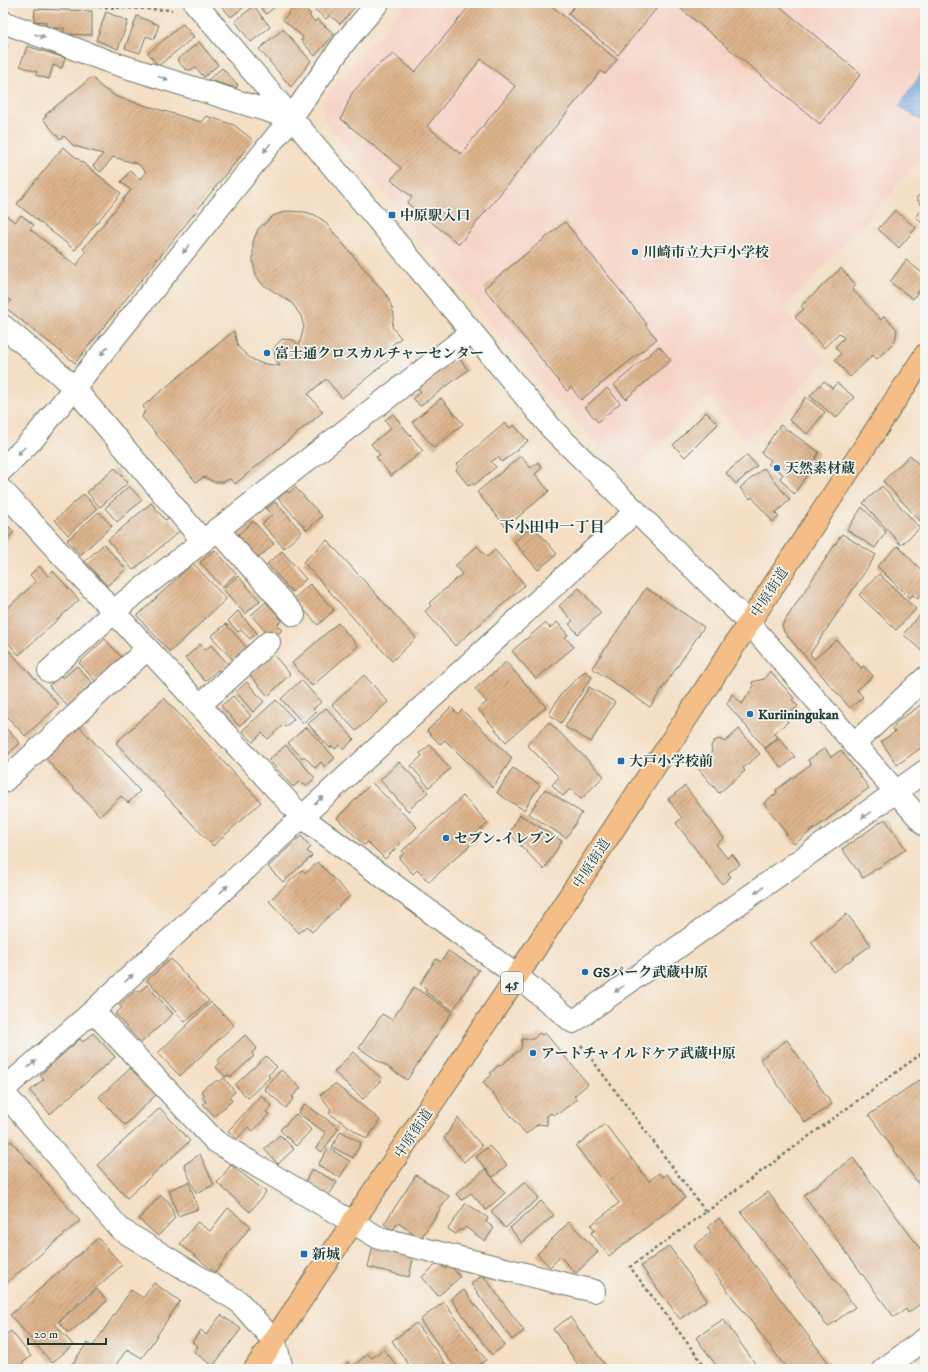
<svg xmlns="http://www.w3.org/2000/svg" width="928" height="1372" font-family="'IM FELL DW Pica','Noto Serif JP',serif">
<defs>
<pattern id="water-rules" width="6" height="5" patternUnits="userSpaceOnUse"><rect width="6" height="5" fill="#7aaae4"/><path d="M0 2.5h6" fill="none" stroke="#638cba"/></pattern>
<pattern id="building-hatch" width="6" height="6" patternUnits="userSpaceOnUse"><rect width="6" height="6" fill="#ddb38b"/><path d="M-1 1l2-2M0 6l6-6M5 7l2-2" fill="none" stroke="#b39372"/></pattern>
</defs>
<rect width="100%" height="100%" fill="#f6f6f2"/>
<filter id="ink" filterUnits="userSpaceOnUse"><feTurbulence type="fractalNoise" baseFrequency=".025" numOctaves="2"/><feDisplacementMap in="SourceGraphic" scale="8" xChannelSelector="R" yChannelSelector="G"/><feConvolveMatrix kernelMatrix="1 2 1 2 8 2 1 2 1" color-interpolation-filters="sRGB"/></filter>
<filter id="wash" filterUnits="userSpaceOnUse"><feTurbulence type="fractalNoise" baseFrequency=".012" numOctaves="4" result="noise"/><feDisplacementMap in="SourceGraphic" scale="16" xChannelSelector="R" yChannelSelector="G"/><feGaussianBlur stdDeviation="0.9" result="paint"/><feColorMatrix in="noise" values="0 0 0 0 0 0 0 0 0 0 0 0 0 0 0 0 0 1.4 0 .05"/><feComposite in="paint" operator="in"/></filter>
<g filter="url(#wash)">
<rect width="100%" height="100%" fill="#f4dfc4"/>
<!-- built -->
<path fill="#f6d2c4" d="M406,3H925V147L891,195L784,309L825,360L751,445L708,396L628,475L544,388L323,118L324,98L370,42L378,38Z"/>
<!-- water -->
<path fill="url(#water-rules)" stroke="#4c748c" d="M925,68V123L899,106Z"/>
<g id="blocks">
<!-- building -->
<path fill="url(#building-hatch)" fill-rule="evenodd" d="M219,3H249L231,17Z
M257,3H273L276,6L266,14Z
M297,3L311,14L309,16L315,22L317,19L334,34L315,56L301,40L303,37L283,20Z
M315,3H351L355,7L340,24L330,15L326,19L312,7Z
M472,3H548L617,60L605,74L601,71L459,244L407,203L412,197L391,180L401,168L341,119L352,93L379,64L394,54L415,72ZM481,59L515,86L461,154L427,126Z
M577,3H661L618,55L568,14Z
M674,3H776L861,74L820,124Z
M254,6L270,27L251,42L235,21Z
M35,9L92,11V35L64,34V28H46V22L34,21Z
M106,12L128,21L118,49L96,40Z
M137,16L159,25L154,39L146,36L140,53L125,48Z
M183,24L194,37L158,66L148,53Z
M283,29L311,61L291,87L259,49Z
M3,41L8,46L3,51Z
M199,42L218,65L204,77L195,67L191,70L185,69L177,60Z
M27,46L65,58L62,68L53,65L49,79L36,75L37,72L20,66Z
M222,68L238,85L236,88L208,80Z
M92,77L101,87L117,97L201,122L206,116L234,125L253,140L75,363L6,308L11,301L3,295V213L15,222L21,215L34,225L30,229L76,266L86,252L83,249L131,190L121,182L130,171L140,179L146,172L138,164L113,157L101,172L93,166L103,154L74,146L64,136L60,139L43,119L47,116L45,115Z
M63,147L121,193L75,250L17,204Z
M925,190V227L916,216L924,208L916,198Z
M895,210L916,228L899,248L878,229Z
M286,211L305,212L315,215L324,221L388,297L394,314L392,327L401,338L392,345L394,348L390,352L394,356L342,398L326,379L308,394L323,412L235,484L230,479L223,482H214L204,477L196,482L142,417L145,410L143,406L234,331L238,347L250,358L260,363L280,366L275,358L274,349L276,345L282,339L294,340L299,346L304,327L301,316L292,303L262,284L256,275L253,262V242L258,229L273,216Z
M565,222L647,324L645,325L657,339L581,400L571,387L567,391L484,288Z
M906,260L925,275V282L913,299L890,282Z
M841,268L856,285L852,289L881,320L884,316L897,329L895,341L877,359L873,355L850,377L835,360L841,354L835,347L844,338L839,333L824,348L795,317L804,309L801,306Z
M659,346L671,360L626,399L614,385Z
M458,356L468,370L420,406L413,398L421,392L417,387Z
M824,381L832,388L837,383L854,397L836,418L810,396Z
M607,388L620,403L598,422L585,407Z
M806,397L825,412L807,434L789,420Z
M441,398L463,424L434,448L412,422Z
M706,412L718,424L685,457L673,445Z
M393,414L423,451L391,476L376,457L380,455L371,444L391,428L385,420Z
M505,423L510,428L514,425L528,441L502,462L498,457L491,462L496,467L474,485L472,483L469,486L456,470L459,467L457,464Z
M780,425L819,452L815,459L817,461L794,494L780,478L783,474L768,464L771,460L761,453Z
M747,455L757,466L736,484L726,473Z
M910,455L925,471V526L883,481Z
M521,456L531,468L538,462L542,468L535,474L549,491L506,527L477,492Z
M115,468L128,483L100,507L87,492Z
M764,468L790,500L775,513L779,517L773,522L752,497L750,499L740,488Z
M129,486L142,500L117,522L105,508Z
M882,486L920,528L901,545L863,503Z
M295,487L322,516L307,530L278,498L287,491L289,493Z
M84,494L97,509L68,535L55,520Z
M275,502L302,532L284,548L262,524L272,515L266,509Z
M151,503L165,520L169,518L180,531L133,570L108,540Z
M862,507L886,532L875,548L847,530Z
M99,512L112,526L80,555L67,540Z
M3,521L14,532L3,544Z
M253,521L274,544L258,558L238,535Z
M533,526L557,554L538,570L514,542Z
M842,534L876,555L810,654L814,659L837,640L861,668L864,666L873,676L857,690L863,697L850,708L784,632L782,625Z
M327,540L416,638L392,661L303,562Z
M104,544L126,569L107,586L85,561Z
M477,546L487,557L495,550L525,585L455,646L425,611L431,606L429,603L462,574L455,566Z
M898,546L925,574V591L917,599L913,595L909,598L877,566Z
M215,550L236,574L222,587L200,562Z
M282,551L306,579L292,592L267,564Z
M193,563L226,599L170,652L137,616Z
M39,566L48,576L53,571L79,600L19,655L3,637V612L36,582L30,575Z
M879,574L916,609L896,630L859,595Z
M238,576L260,601L245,614L223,589Z
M310,584L334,610L318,625L294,599Z
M579,588L601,613L578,634L569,624L573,621L559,606Z
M646,588L704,627L650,707L592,668Z
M266,602L282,620L277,625L282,630L272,639L251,615Z
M238,611L257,633L250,639L241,630L238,632L228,621Z
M920,615L925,619V654L903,634Z
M557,622L568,635L565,637L574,647L536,679L512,651L545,623L550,628Z
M338,623L358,646L312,686L292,663Z
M226,624L247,648L233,660L211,636Z
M105,639L125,661L99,685L79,663Z
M3,644L59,705L25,736L3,712Z
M200,644L205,650L211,645L229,665L221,672L218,670L205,681L185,658Z
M272,653L290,674L268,696L249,674Z
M506,662L546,707L506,742L478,709L487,702L475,689Z
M77,666L92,683L82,693L86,697L71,710L49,686L60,675L63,678Z
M585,671L592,677L561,723L549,714L561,694Z
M770,671L794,698L792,700L798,706L785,718L788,722L774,733L778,737L765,748L727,704L732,694L742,704L753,687L752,682L764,679Z
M364,675L388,702L356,731L332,705Z
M301,680L321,702L313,709L316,712L303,723L281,699Z
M247,682L264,702L253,712L236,692Z
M589,687L615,702L591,742L565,727Z
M233,696L251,716L239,726L221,706Z
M164,698L261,802L213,846L116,743Z
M276,700L294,719L285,727L283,725L268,739L262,733L253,742L242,731Z
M925,702V745L897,765L881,741L895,732L892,729L897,722Z
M451,707L458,714L462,710L512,758L493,788L445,740L440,744L427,731Z
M326,708L354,739L344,749L340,745L335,749L332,746L330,748L308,724Z
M74,721L140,791L128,803L121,796L100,816L40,753Z
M549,722L604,776L581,799L570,789L563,796L552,785L559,777L527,745Z
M3,725L20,743L3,759Z
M306,727L335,758L325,767L321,762L315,768L304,756L302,758L288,743Z
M739,729L760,754L743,768L745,771L719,793L696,766L712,752L711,746L714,741L719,739L725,742Z
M779,738L795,757L782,768L765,749Z
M286,745L315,778L306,786L304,783L302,785L299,782L293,787L269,760Z
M430,745L450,769L429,787L411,766L422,756L420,753Z
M825,748L831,757L841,750L869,788L794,844L764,803L777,793L776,790L811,764L808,760Z
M399,762L428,792L408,811L380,780Z
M513,768L540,785L524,810L497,793Z
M372,783L417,827L385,859L368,842L364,845L337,818Z
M685,786L724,838L716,844L727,858L732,854L740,864L728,873L731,877L722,884L676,823L682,818L668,799Z
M545,789L582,813L566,838L529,814Z
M463,796L488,823L474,836L477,839L429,882L417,870L413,874L399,858L404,853L402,851Z
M520,815L562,841L544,870L509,833Z
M885,819L906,849L863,878L842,849Z
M301,836L311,847L307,851L312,856L283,882L268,867Z
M318,862L350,896L312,932L307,926L299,933L269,901L302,870L306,873Z
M847,914L871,945L834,972L811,942Z
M448,951L479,970L453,1010L425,992L427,989L420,984L436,959L441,962Z
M171,959L209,1001L185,1022L147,980Z
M147,985L173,1014L141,1043L115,1014L122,1008L119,1005L136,990L139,992Z
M414,987L452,1012L407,1080L359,1048L382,1014L392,1020Z
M211,1002L234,1025L180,1076L158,1053Z
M93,1033L115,1057L50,1114L30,1091L44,1079L40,1075L80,1039L83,1042Z
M540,1033L542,1035L545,1033L588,1084L574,1096L577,1099L558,1114L557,1112L553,1115L551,1113L547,1116V1125L538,1124L526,1134L483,1082L492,1075L490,1073L499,1065L500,1066L521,1049L522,1039H533Z
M245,1035L257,1048L252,1053L254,1056L231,1077L228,1075L225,1077L216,1067L220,1063L218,1060Z
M787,1040L832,1104L805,1123L760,1059Z
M353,1052L382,1079L363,1099L334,1072Z
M266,1056L277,1067L268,1075L270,1077L248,1098L235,1085Z
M132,1067L157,1094L125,1125L99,1097Z
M281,1070L301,1088L292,1097L294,1098L286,1108L264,1089Z
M224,1078L235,1092L229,1097L232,1101L214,1116L203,1104L206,1102L202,1097L205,1095L201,1091L209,1084L211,1085L217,1080L219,1082Z
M919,1080L925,1088V1193L869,1115Z
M335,1084L380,1120L367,1139L329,1113L331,1109L320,1095Z
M261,1095L272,1106L266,1112L269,1114L253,1131L248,1127L237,1139L228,1131Z
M305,1104L339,1128L322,1152L316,1148L326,1133L298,1113Z
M160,1108L190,1141L127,1198L97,1165Z
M296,1114L311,1130L296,1146L280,1130Z
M458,1118L482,1146L464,1162L444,1138Z
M605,1124L649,1181L659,1173L663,1177L667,1174L685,1198L609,1256L591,1233L595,1230L591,1225L619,1203L576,1146Z
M341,1131L361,1143L353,1158L332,1147Z
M280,1135L294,1149L278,1164L264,1149Z
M3,1138L7,1143L3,1147Z
M11,1141L80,1221L3,1286V1148Z
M489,1146L507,1165L493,1177L476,1157Z
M328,1148L350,1161L340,1177L318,1165Z
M200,1154L214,1185L196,1193L184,1165Z
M853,1158L925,1255V1300L908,1313L906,1309L894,1317L804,1195Z
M231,1165L266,1192L250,1212L217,1183Z
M312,1169L337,1182L328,1197L304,1184Z
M485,1169L505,1193L486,1210L471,1193L462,1200L456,1194Z
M416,1175L449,1196L421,1238L398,1223L393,1230L384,1224Z
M189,1182L198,1209L178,1216L169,1190Z
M525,1182L539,1198L505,1228L491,1211Z
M768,1192L855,1307L828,1327L741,1212Z
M161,1195L169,1202L175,1218L158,1236L139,1219Z
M541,1201L554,1215L522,1243L510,1228Z
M466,1203L488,1218L486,1222L494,1228L485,1241L465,1227L462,1231L460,1229L456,1234L448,1229Z
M228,1208L251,1226L215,1272L180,1244L197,1222L210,1231Z
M719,1218L828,1362L818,1369H787L694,1246L711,1232L708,1227Z
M569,1222L598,1252L576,1273L560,1257L550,1267L537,1254Z
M98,1238L122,1265L55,1324L73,1345L52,1363L10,1315Z
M373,1246L414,1255L409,1277L368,1267Z
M669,1246L707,1300L680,1319L641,1266Z
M439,1262L445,1269L450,1265L460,1277L438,1296L422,1277Z
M483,1275L524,1331L512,1340L471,1284Z
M154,1283L180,1301L142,1358L127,1349L113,1369H69L87,1343L93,1346L131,1290L143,1298Z
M97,1289L107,1301L69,1333L59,1322Z
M464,1290L505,1345L492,1355L451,1299Z
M444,1302L486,1360L473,1369H456L420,1320Z
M221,1315L241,1329L213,1366L194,1352L198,1346L192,1342L201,1330L206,1335Z
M570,1317L608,1369H581L553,1329Z
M723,1319L759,1369H719L696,1338Z
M416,1323L449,1369H412L392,1341Z
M11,1331L31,1356L15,1369H3V1337Z
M383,1349L400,1369H340L348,1362L352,1367L368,1354L372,1358Z"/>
</g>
</g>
<g filter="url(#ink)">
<use href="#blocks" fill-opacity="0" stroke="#6a7666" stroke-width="1"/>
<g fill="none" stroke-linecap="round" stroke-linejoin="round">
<defs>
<path id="minor" d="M195,3L472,332L552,429L749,623L925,825
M3,22L110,62L291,118
M3,326L55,370L74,388L202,540
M3,469L34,438L74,388L291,118L344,43L378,3
M3,491L302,817L517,976L573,1022L925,771
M217,529L294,615
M49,671L126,601L472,332
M200,705L269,642
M855,743L925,678
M3,782L147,649
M93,1011L215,1141L379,1238L594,1291
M3,1090L93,1011L302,817L636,511
M3,1092L120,1229L238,1301L275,1342L282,1369
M884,1369L925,1339"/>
<path id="major" d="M255,1369L517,976L925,355"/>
</defs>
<!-- minor casing -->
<use href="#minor" stroke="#6a7666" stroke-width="24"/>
<!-- major casing -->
<use href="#major" stroke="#6a7666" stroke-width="24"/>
<!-- path -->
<path stroke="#6a7666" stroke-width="2.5" stroke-dasharray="3 3" stroke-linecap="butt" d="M27,4L172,10
M581,1045L706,1212L630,1267L707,1369
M706,1212L925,1051"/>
<!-- minor -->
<use href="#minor" stroke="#fff" stroke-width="22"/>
<!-- major -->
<use href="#major" stroke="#f6be87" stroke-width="22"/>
</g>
<!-- one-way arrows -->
<defs><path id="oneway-solid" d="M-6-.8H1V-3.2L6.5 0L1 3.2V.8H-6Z"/></defs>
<g fill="#8f9e9a">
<use href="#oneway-solid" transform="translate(40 36) rotate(20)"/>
<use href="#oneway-solid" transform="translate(163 78) rotate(17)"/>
<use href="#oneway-solid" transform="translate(267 148) rotate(129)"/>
<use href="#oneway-solid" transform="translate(186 249) rotate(129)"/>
<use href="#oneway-solid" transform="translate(104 351) rotate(129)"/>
<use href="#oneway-solid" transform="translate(21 451) rotate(135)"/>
<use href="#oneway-solid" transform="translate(319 800) rotate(-42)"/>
<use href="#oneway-solid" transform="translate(866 815) rotate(145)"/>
<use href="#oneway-solid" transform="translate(224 889) rotate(-43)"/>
<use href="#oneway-solid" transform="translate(759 890) rotate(145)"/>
<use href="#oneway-solid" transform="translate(129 978) rotate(-43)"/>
<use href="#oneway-solid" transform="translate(619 989) rotate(145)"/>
<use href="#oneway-solid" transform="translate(32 1064) rotate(-41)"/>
</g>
</g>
<!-- markers -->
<g fill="#1f6fb2" stroke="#f6f6f2" stroke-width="1.5">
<rect x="388" y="211" width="8" height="8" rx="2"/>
<circle cx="635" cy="252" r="4"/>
<circle cx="267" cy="353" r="4"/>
<circle cx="777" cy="468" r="4"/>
<circle cx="750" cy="714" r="4"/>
<rect x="617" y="757" width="8" height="8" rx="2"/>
<circle cx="446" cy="838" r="4"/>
<circle cx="585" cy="972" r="4"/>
<circle cx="533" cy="1053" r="4"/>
<rect x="300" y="1250" width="8" height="8" rx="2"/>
</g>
<g text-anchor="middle" stroke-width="3.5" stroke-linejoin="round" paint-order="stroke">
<!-- shield labels -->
<rect fill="#f6f6f2" stroke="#60746d" stroke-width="1" x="501" y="972" width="22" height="22" rx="3"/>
<g font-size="13" font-weight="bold" fill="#1f3d34">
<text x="512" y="988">45</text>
</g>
<!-- poi labels -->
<g font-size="14" font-weight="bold" fill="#1f3d34" stroke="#f6f6f2" text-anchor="start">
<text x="400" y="220">中原駅入口</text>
<text x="643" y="257">川崎市立大戸小学校</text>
<text x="275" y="358">富士通クロスカルチャーセンター</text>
<text x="785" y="473">天然素材蔵</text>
<text x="758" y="719">Kuriiningukan</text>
<text x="629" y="766">大戸小学校前</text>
<text x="454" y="843">セブン-イレブン</text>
<text x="593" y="977">GSパーク武蔵中原</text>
<text x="541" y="1058">アートチャイルドケア武蔵中原</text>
<text x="312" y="1259">新城</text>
</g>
<!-- street labels -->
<g font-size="14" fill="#1f3d34" stroke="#f6f6f2">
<text transform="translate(769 592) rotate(-57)" y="5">中原街道</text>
<text transform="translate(591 863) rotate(-57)" y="5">中原街道</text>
<text transform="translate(413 1133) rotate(-56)" y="5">中原街道</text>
</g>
<!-- neighbourhood labels -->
<g font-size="15" font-weight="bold" fill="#1f3d34" stroke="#f6f6f2">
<text x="552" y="532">下小田中一丁目</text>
</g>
</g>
<!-- margin -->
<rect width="928" height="1372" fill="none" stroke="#f6f6f2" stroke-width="16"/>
<!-- scale -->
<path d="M28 1338v6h78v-6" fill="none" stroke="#1f3d34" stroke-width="2"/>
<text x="34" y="1338" font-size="12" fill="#1f3d34" stroke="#f6f6f2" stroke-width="3" paint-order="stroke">20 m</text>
</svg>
